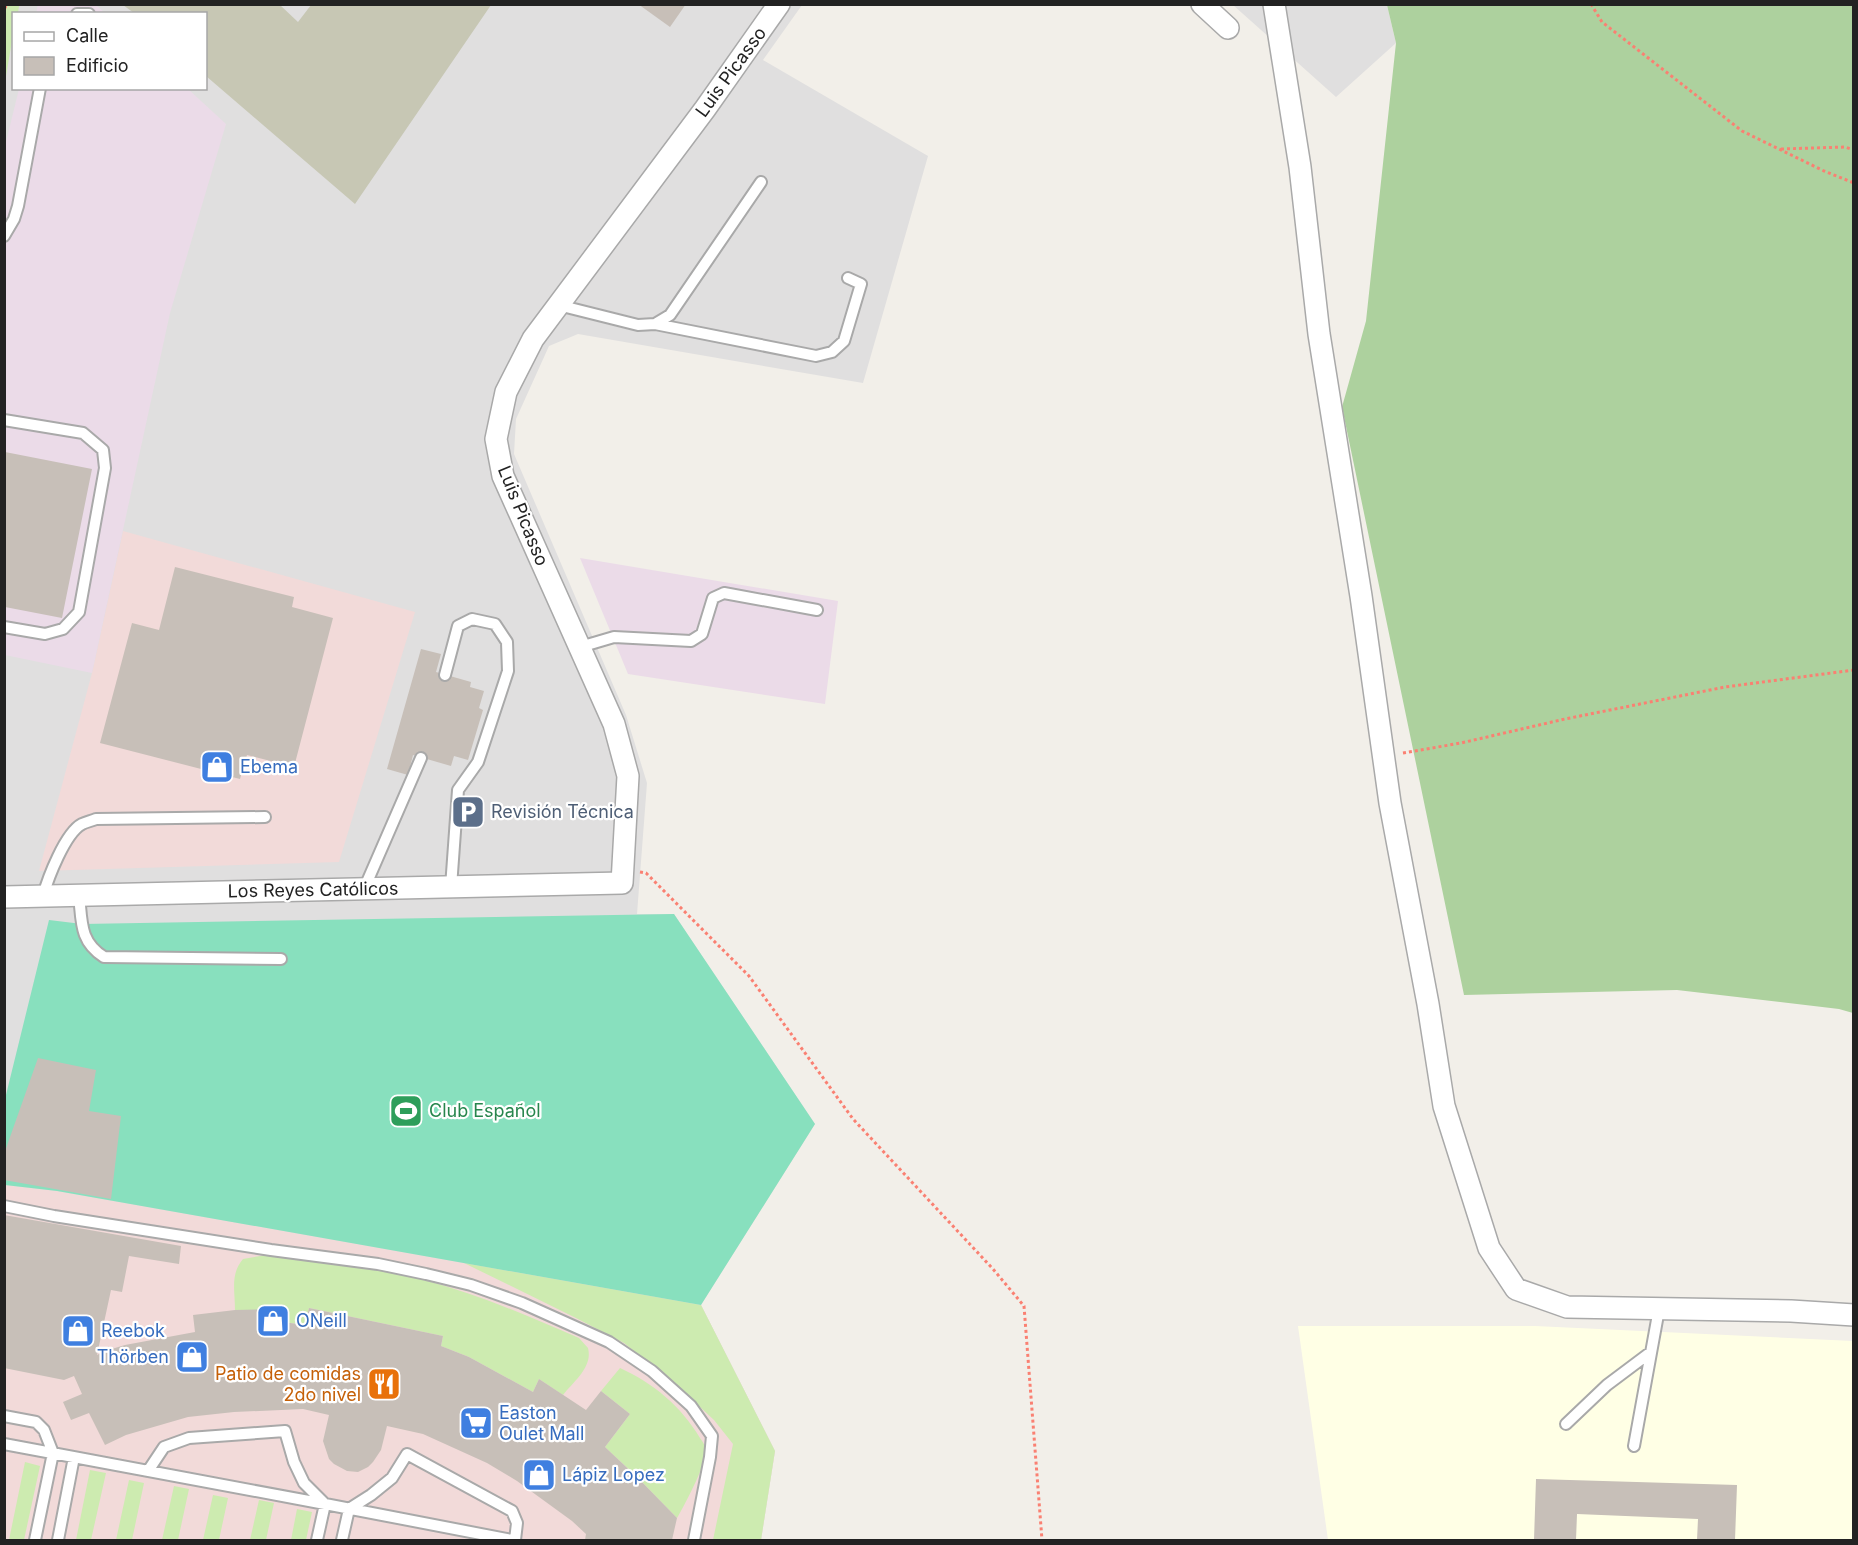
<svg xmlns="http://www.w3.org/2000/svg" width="1858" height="1545" font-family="Inter,sans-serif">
<rect width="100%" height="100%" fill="#f2efe9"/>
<!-- residential -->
<path fill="#e0dfdf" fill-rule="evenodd" d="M5,5H802L763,60L928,156L863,383L578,334L549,346L516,419L514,454L626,715L647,783L637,914H674L815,1124L701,1305L775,1451L761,1540H5ZM14,14H206V88H14Z
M1233,5H1387L1396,43L1336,97Z"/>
<!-- commercial -->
<path fill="#f2dad9" d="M123,531L415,612L339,862L39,871L92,673Z
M5,1185L57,1191L701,1305L775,1451L761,1540H5Z"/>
<!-- industrial -->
<path fill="#ebdbe8" d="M38,4L96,5L105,13L36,14Z
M19,89H188L226,124L170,313L92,673L5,655L4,150Z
M580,558L838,601L825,704L628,674Z"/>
<!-- education -->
<path fill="#ffffe5" d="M1298,1326H1535L1853,1341V1540H1328Z"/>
<!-- construction -->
<path fill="#c7c7b4" d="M123,5H280L298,22L311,5H491L355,204L206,76V14L134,13Z"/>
<!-- grass -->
<path fill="#cdebb0" d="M5,4L18,5L19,6L18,13L14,14L13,35L5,82Z
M266,1255C318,1262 373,1266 424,1280C478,1294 528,1316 579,1338L588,1348C593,1367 574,1381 563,1395L539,1379L533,1392L469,1357L441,1346L443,1336L309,1308L305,1325L283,1322L282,1310H235C235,1291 230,1274 243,1259Z
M464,1263L701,1305L775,1451L761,1540H713L733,1444L714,1420L672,1381L624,1343L576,1318Z
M620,1368C653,1383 681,1406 700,1438C702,1441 706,1446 706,1450C708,1461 683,1508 677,1518L639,1479L605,1447L630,1414L601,1391Z
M25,1462L40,1466L24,1540H9Z
M90,1470L106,1473L91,1540H76Z
M129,1480L144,1483L132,1540H116Z
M174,1486L189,1489L178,1540H162Z
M213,1495L228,1498L219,1540H203Z
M259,1500L274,1503L266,1540H250Z
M297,1509L312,1512L306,1540H291Z"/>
<!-- forest -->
<path fill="#add19e" d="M1387,5H1853V1013L1839,1009L1677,990L1464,995L1342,407L1366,321L1396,43Z"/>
<!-- pitch -->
<path fill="#88e0be" d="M674,914L815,1124L701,1305L57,1191L5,1185V1099L49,920L82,924Z"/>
<!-- building -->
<path fill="#c7bfb8" d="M638,4H686L670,27Z
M5,452L92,469L62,618L5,607Z
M175,567L294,597L292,607L333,618L294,767L247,755L240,779L100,743L132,623L159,630Z
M421,649L441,654L436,672L471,682L470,687L484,691L479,708L483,710L468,760L454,756L451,766L413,755L408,775L387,769Z
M38,1058L96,1070L89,1111L121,1116L111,1199L4,1180V1154Z
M4,1215L181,1246L179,1264L129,1256L122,1292L111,1290L97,1355L105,1351L125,1345L195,1332L193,1315L235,1310L282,1309L283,1322L305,1325L309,1308L443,1336L441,1346L469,1357L533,1392L539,1379L586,1410L601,1391L630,1414L605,1447L639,1479L677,1518L672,1540H585L586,1534L572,1521L517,1481L487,1463L423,1434L387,1426L381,1450L373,1462L368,1467L358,1472L347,1471L334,1464L329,1459L323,1441L329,1415L303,1409L234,1412L188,1417L126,1435L105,1445L89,1413L71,1420L63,1402L82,1394L74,1376L64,1380L4,1368Z
M1536,1479L1737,1485L1735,1540H1697L1698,1519L1577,1514L1576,1540H1534Z"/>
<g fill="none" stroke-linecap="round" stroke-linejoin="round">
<defs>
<path id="lane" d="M77,14H89
M4,236L14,219L18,206L40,88
M558,305L638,325L655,324L670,315L761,182
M655,324L816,356L832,352L844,341L861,284L848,278
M4,420L83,433L103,450L105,468L79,612L63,629L45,634L4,627
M580,647L614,637L691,641L702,634L713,598L724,593L817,610
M445,675L458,626L472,619L495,624L507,642L508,671L478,762L458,790L451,887
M364,889L421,758
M79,895C82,921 79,941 104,957L281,959
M43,896C48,878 65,833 82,824C86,822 91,821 96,819L265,817
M4,1206L54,1216L271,1250L378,1264L426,1274L471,1285L522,1303L609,1342L652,1371L691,1406L712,1436L710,1457L694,1540
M4,1416L36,1422L44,1430L53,1453L35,1540
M1566,1424L1607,1385L1651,1352
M4,1444L325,1504L512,1540
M1634,1446L1659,1309
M148,1471L164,1447L189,1438L285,1431L294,1462L304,1483L325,1504L317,1540
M58,1540L74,1457
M342,1540L349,1509L371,1495L392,1478L407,1454L512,1511L517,1523L515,1540"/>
<path id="street" d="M1202,4L1228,28
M1274,4L1300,167L1319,334L1361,596L1390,803L1428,1004L1444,1106L1489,1248L1516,1289L1567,1307L1791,1311L1854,1315
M4,897L622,883L628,776L614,724L503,476L496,439L506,392L533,339L705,109L779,4"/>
</defs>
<!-- lane casing -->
<use href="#lane" stroke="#a9a9a9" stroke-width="14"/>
<!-- street casing -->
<use href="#street" stroke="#a9a9a9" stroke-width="24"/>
<!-- path -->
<path stroke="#fa8072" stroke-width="3" stroke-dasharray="3 3" stroke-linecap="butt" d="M1591,4L1602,22L1742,131L1824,171L1854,183
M4,14L6,4
M1781,149L1845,147L1854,150
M1403,753L1461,743L1565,719L1725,687L1854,670
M640,872L646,873L749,976L853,1119L993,1269L1024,1306L1042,1540"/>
<!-- lane -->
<use href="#lane" stroke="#fff" stroke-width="10"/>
<!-- street -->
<use href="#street" stroke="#fff" stroke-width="21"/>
</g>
<!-- icons -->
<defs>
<symbol id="shop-square" viewBox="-11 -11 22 22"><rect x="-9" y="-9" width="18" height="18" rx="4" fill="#3f7fe0" stroke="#fff"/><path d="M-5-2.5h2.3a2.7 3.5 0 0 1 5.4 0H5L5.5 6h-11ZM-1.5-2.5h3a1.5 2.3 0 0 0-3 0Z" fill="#fff"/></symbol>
<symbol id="parking-square" viewBox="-11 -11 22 22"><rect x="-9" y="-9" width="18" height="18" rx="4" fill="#5c6f8a" stroke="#fff"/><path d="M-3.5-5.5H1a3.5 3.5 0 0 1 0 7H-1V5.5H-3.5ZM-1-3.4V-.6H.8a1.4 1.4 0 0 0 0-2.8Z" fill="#fff"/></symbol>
<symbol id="stadium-square" viewBox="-11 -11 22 22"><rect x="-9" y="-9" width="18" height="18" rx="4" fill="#2e9e5b" stroke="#fff"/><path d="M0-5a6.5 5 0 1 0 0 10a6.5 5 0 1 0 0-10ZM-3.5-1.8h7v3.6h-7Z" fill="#fff"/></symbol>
<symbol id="restaurant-square" viewBox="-11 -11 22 22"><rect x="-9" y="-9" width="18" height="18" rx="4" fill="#e8710a" stroke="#fff"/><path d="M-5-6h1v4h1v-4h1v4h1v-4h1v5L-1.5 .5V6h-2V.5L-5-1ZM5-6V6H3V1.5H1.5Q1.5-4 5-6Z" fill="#fff"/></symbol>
<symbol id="supermarket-square" viewBox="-11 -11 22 22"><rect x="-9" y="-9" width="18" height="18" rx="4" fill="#3f7fe0" stroke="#fff"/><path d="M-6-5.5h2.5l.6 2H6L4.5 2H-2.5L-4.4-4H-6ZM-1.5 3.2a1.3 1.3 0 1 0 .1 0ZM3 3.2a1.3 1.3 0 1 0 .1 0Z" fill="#fff"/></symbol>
</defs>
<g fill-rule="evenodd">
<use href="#shop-square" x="198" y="748" width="38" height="38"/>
<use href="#parking-square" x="449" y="793" width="38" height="38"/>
<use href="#stadium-square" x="387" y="1092" width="38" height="38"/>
<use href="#shop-square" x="254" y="1302" width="38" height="38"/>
<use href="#shop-square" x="59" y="1312" width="38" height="38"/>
<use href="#shop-square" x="173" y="1338" width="38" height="38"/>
<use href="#restaurant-square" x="365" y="1365" width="38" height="38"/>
<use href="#supermarket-square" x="457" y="1404" width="38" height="38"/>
<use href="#shop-square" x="520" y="1456" width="38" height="38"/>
</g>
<g text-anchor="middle" stroke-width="4.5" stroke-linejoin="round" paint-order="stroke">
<!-- street labels -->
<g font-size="18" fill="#222" stroke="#fff">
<text transform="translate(731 72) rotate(-54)" y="6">Luis Picasso</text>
<text transform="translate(523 516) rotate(68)" y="6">Luis Picasso</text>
<text transform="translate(313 890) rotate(-1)" y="6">Los Reyes Católicos</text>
</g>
<!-- shop labels -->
<g font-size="18" fill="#366cbe" stroke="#fff" text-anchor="start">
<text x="240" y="773">Ebema</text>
<text x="296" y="1327">ONeill</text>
<text x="101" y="1337">Reebok</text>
<text x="169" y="1363" text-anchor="end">Thörben</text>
<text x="499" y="1419">Easton<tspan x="499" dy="21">Oulet Mall</tspan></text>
<text x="562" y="1481">Lápiz Lopez</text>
</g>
<!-- service labels -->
<g font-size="18" fill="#4e5e75" stroke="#fff" text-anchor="start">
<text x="491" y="818">Revisión Técnica</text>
</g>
<!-- leisure labels -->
<g font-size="18" fill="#27864d" stroke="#fff" text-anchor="start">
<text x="429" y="1117">Club Español</text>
</g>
<!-- food labels -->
<g font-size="18" fill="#c56008" stroke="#fff" text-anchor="end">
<text x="361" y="1380">Patio de comidas<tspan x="361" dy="21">2do nivel</tspan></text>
</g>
</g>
<!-- border -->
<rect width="1858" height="1545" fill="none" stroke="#222222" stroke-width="12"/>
<!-- legend -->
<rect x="12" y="12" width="195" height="78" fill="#ffffff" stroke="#a7a7a7" stroke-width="1.5"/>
<rect x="24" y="32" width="30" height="9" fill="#ffffff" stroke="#a7a7a7" stroke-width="1.5"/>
<text x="66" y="42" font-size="18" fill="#222222">Calle</text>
<rect x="24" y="57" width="30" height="18" fill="#c7bfb8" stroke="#a7a7a7" stroke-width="1.5"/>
<text x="66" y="72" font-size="18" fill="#222222">Edificio</text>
</svg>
